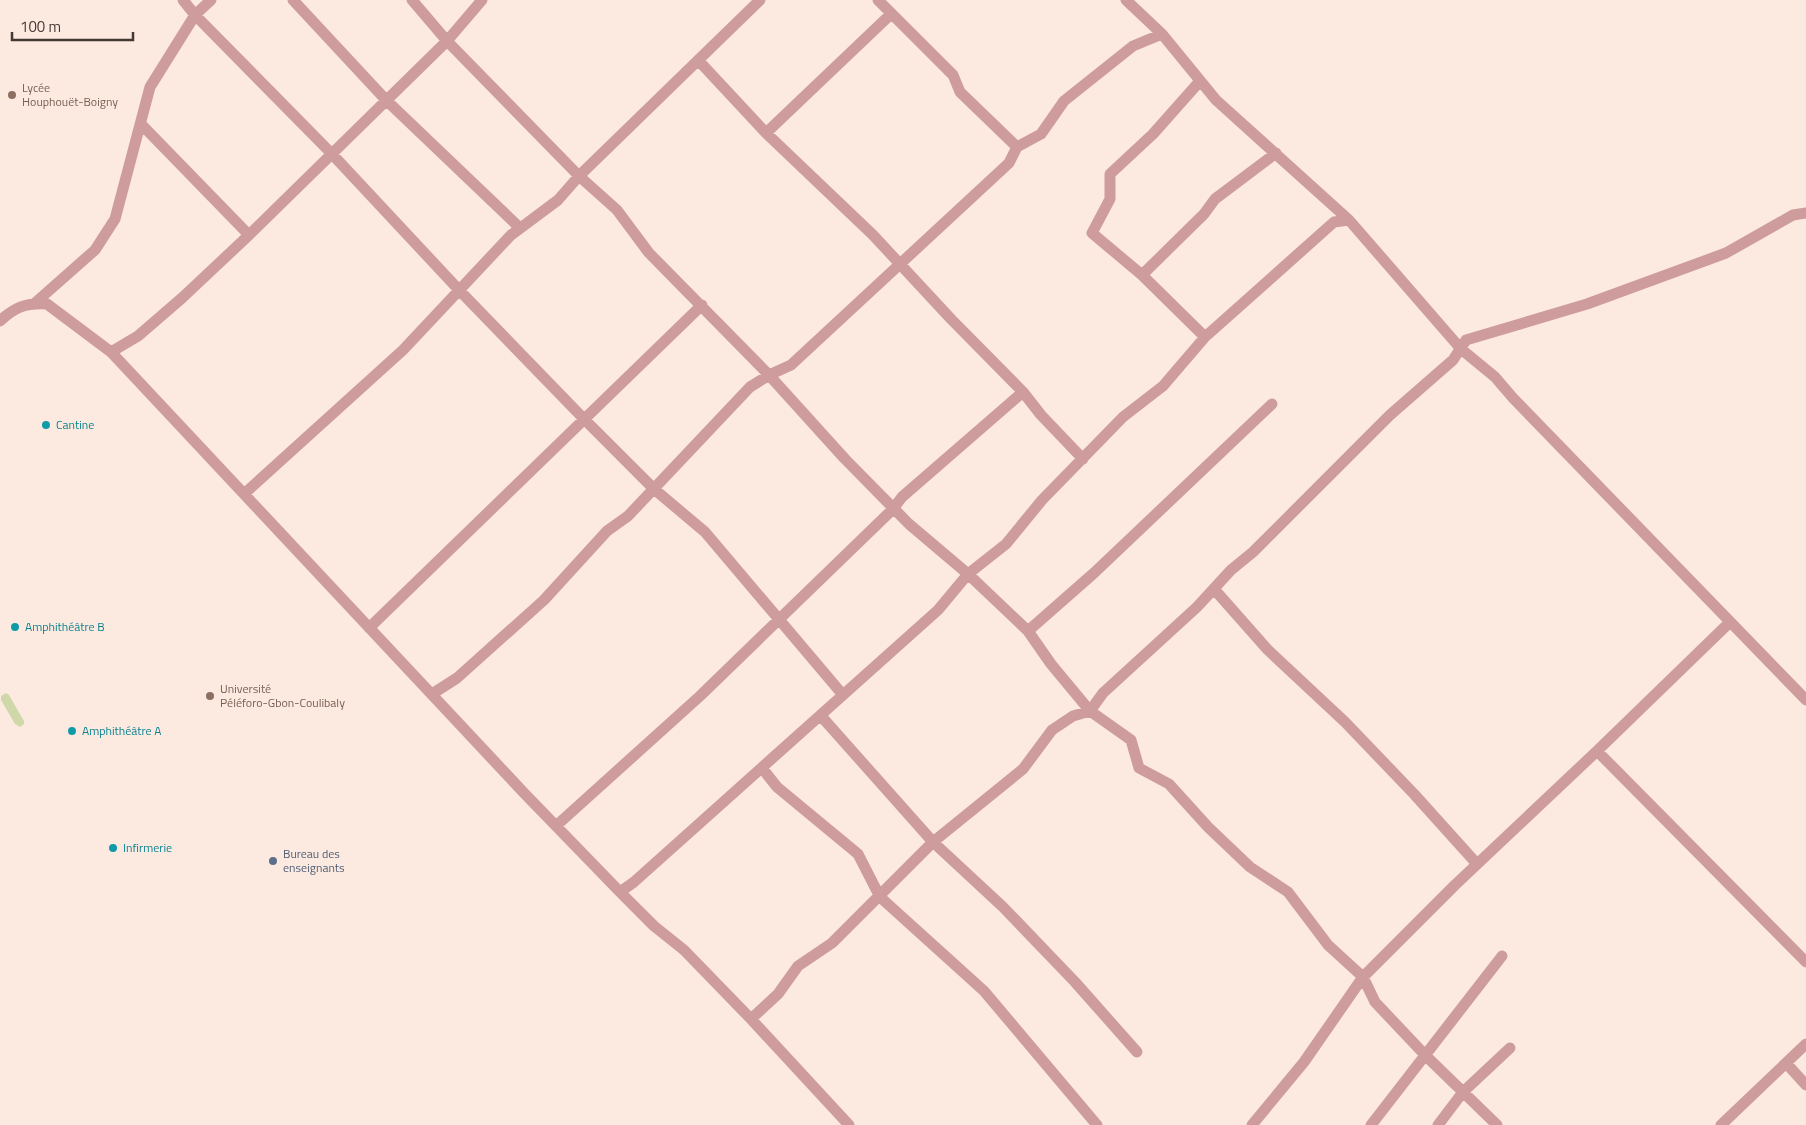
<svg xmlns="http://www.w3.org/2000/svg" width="1806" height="1125" font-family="'Titillium Web',sans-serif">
<rect width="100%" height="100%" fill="#fceae0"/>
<!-- green -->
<path fill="#d0d8aa" d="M6,693L9,695L24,721V724L20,727L15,724L1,700V696Z"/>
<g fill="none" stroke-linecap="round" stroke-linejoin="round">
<!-- minor -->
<path stroke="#cf9c9e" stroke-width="11" d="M183,0L195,15L332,154L459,290L584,419L654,489L705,532L843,695
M293,0L386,100L520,228
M412,0L447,41L579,176L617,210L649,253L769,375L845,459L909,524L968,574L1028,631L1051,664L1090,711L1131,740L1139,768L1169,784L1208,827L1250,867L1288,892L1328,945L1363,977L1375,1002L1426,1056L1497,1125
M878,0L953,75L960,92L1017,147
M1126,0L1162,34L1216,100L1349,220L1461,349L1495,377L1513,398L1806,700
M698,60L766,133L873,235L951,319L1023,392L1041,415L1083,459
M1200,81L1153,134L1110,174V199L1092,233L1142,275L1205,337
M141,124L249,235
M766,133L891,14
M1142,275L1204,214L1215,199L1276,153
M35,303L95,250L115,219L150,87L195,15L211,0
M0,321C15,307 25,303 47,304L111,352L525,794L620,892L654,926L684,950L751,1019L849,1125
M111,352L138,336L182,298L249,235L447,41L482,0
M244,494L403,350L511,235L558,200L579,176L760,0
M1214,589L1268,650L1345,722L1414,794L1477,864
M369,628L702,305
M1028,631L1094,573L1272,404
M432,694L457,678L544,600L607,531L628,516L750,387L769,375L791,365L1009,163L1017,147L1041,134L1064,101L1133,46L1162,34
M821,716L933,842L1003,907L1075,982L1137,1052
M1597,751L1806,962
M762,768L777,787L858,854L880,897L984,991L1097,1125
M557,825L700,696L893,509L902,497L1023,392
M620,892L634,882L938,610L968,574L1006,544L1042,500L1123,417L1163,386L1205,337L1334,222L1349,220
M751,1019L778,994L798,966L832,943L933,842L1023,769L1052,730L1073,716L1090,711L1103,693L1197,607L1231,570L1253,552L1390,415L1453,360L1466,340L1587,304L1726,253L1793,215L1806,213
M1786,1063L1806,1085
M1252,1125L1304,1062L1363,977L1455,885L1597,751L1730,622
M1371,1125L1502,956
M1438,1125L1463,1092L1510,1048
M1721,1125L1806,1044"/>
</g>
<!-- markers -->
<g fill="#8d6e63" stroke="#fceae0" stroke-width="2">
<circle cx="12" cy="95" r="5"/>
<circle cx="210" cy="696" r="5"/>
</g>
<g fill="#0f9aa8" stroke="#fceae0" stroke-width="2">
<circle cx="46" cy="425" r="5"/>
<circle cx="15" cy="627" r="5"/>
<circle cx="72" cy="731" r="5"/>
<circle cx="113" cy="848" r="5"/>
</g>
<circle fill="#5c6f8a" stroke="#fceae0" stroke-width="2" cx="273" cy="861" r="5"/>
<g text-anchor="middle" stroke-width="4" stroke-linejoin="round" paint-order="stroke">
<!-- education labels -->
<g font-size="12" fill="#785e54" stroke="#fceae0" text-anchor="start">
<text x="22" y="92">Lycée<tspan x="22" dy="14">Houphouët-Boigny</tspan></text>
<text x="220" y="693">Université<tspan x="220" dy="14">Péléforo-Gbon-Coulibaly</tspan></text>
</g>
<!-- culture labels -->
<g font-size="12" fill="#0d838f" stroke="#fceae0" text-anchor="start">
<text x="56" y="429">Cantine</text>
<text x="25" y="631">Amphithéâtre B</text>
<text x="82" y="735">Amphithéâtre A</text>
<text x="123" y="852">Infirmerie</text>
</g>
<!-- service labels -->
<g font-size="12" fill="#4e5e75" stroke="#fceae0" text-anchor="start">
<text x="283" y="858">Bureau des<tspan x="283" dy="14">enseignants</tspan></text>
</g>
</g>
<!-- scale -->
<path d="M12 32v8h121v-8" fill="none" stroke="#443832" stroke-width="2.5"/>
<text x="20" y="32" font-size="15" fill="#443832" stroke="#fceae0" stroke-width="4" paint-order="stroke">100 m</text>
</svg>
